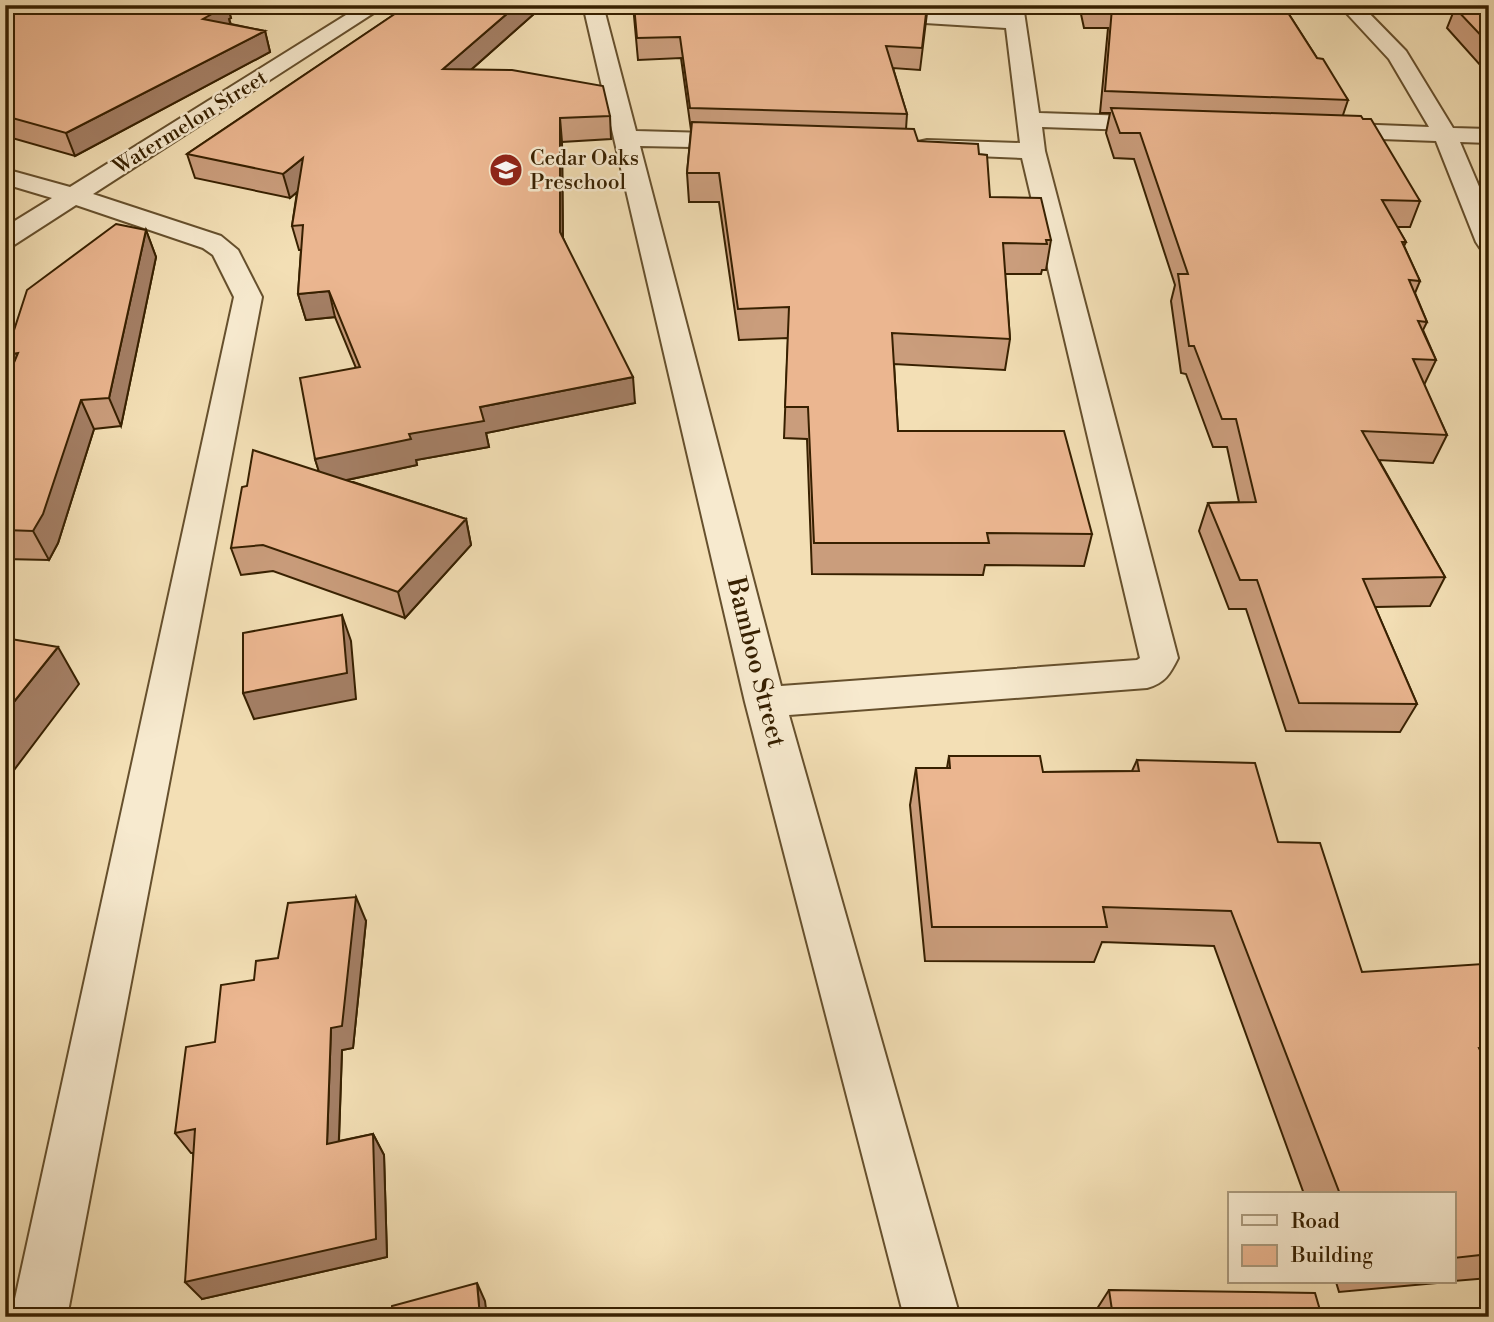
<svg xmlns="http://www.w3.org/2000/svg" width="1494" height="1322" font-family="'Libre Bodoni',serif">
<rect width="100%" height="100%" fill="#f3dfb5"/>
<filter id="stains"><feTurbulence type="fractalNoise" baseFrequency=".00286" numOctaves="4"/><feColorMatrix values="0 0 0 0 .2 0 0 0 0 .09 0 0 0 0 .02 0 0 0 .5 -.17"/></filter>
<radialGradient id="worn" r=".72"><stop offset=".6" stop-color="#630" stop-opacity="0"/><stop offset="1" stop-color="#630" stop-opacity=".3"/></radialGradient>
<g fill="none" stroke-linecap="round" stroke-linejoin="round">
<defs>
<path id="minor" d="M362,5H386L93,194L221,236L238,250L262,297L67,1317H11L234,297L213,255L203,248L76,205L14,245L5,247V227L52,198L5,184V169L70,187Z
M583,5H603L636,131L744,134L752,136L756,141L752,146L744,148L640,146L781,686L1137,660L1140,658L1022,158L927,154L918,152L915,147L918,142L927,140L1020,143L1006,28L876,20L869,18L866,14L869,10L1004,15L1003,5H1023L1039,113L1161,117L1169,119L1173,124L1169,129L1161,131L1042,127L1045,151L1178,658C1170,674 1165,683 1147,688L789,715L960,1317H904L745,702Z
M1339,5H1361L1406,51L1453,128L1489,129V143L1460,142L1489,210V250L1480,248L1476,242L1436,141L1326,137L1318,135L1314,130L1318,125L1326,123L1429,127L1389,59Z"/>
</defs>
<!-- minor casing -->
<use href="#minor" stroke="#66502d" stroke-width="4"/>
<!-- minor -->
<use href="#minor" fill="#f7eacf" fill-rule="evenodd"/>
</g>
<!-- wall -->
<path fill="#ca9d7c" stroke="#372000" stroke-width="2" d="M5,5L77,8L82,5H227L231,18L229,19L231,24L265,31L270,52L75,156L5,136Z
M393,5H544L472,69L610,116L611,139L562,142L563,238L635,403L486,433L489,447L416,460L417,465L347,480L466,519L471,545L405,618L273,571L241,575L231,548L319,471L315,459L356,368L335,317L306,320L298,294L301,250H299L292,226L297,192L290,198L195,178L187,154L395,14Z
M633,5H928L920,70L893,68L907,114L906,129L918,141L979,154L990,197L1051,240L1046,270H1042L1041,274H1005L1010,339L1005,370L894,364L898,431L1092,534L1084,566L985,565L983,575L812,574L807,439L784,438L788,338L739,340L719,202H689L687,173L691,130L681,58L638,60Z
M1079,5H1283L1317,58L1348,100L1343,115L1420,201L1410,227H1397L1406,242L1404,246L1420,281L1415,293L1427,322L1423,330L1436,360L1424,385L1447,435L1433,463L1379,460L1445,577L1430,606L1375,607L1417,704L1400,732L1286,731L1246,609H1229L1199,531L1208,503L1239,502L1227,447H1213L1186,374L1181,373L1171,301L1175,285L1134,159L1114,158L1106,133L1110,113H1100L1108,28H1084Z
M1457,5H1489V75L1447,28L1455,8H1460Z
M146,230L156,257L121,426L94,429L58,543L49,560L5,559V384Z
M949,756L1043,772L1132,771L1137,760L1278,842L1362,972L1489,975V1278L1454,1281V1194H1304L1214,946L1102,942L1094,962L925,961L910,805L916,768H947Z
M366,921L353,1048L342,1050L339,1141L373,1134L384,1155L387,1257L202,1299L193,1153H191L175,1133L215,1042L254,980L278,958Z
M1336,1282H1448L1339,1292Z
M1109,1290L1322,1317H1093V1315Z"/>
<!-- shaded-wall -->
<path fill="#a47f65" stroke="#372000" stroke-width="2" d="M201,5H227L231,18L229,19L231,27L203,19Z
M517,5H544L447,91L443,69Z
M265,31L270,52L75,156L66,133Z
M560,118L562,142L563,257L560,232Z
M303,158L309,182L290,198L283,174Z
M146,230L156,257L121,426L109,398Z
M329,291L335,317L306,320L298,294Z
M18,353L20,383L6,355Z
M633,377L635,403L486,433L489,447L416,460L417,465L323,485L315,459L409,434L480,407Z
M81,400L94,429L58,543L49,560L33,531Z
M466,519L471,545L405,618L398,592Z
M342,615L351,641L356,699L254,719L243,693Z
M58,647L79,684L5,782V713Z
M356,897L366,921L353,1048L342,1050L338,1164L327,1144L331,1028Z
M373,1134L384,1155L387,1257L202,1299L185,1282Z
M477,1283L485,1301L487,1317H480Z"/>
<!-- building -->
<path fill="#ebb690" stroke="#372000" stroke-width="2" d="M5,5H60L77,8L82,5H220L226,6L203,19L265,31L66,133L5,116Z
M399,5H517L443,69L512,70L603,86L610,116L560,118V232L633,377L480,407L484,421L409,434L411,439L315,459L300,378L360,367L329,291L298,294L303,225L292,226L303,158L283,174L187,154L402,9Z
M634,5H927L922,48L886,46L907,114L690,108L680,37L637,38Z
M1087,5H1283L1317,58L1323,59L1348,100L1105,91L1112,8H1088Z
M1455,8H1489V44Z
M1111,108L1361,116L1363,119H1371L1420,201L1382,200L1406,242H1402L1420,281L1409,280L1427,322L1418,321L1436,360L1413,359L1447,435L1362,431L1445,577L1363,579L1417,704L1299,703L1257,580H1240L1208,503L1256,502L1236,419H1222L1194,346H1189L1178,274H1188L1140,133H1120Z
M692,122L914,129L918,141L978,144L979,154L987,155L990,197L1041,198L1051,240H1046L1047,244L1003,243L1010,339L892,333L898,431H1064L1092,534L987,533L989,543H814L808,407H785L789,307L738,309L719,173H687Z
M116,224L146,230L109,398L81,400L43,514L33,531L5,530V384L18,353L6,355L27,290Z
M253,450L466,519L398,592L263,545L231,548L242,487L247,486Z
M342,615L347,673L243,693V633Z
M5,638L58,647L5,713Z
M949,756H1040L1043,772L1139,771L1137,760L1255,763L1278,842L1320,843L1362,972L1483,964L1489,975V1047L1479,1048L1489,1067V1254L1454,1258V1194H1340L1231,911L1103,907L1107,927H932L916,768H950Z
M356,897L342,1026L331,1028L327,1144L373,1134L376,1239L185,1282L195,1129L175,1133L186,1047L215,1042L221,985L254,980L256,961L278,958L288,903Z
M477,1283L480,1317H392V1306Z
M1109,1290L1315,1293L1322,1317H1113Z"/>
<!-- icons -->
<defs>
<symbol id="school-disc" viewBox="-11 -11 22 22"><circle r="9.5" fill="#8f2418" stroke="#f7eacf"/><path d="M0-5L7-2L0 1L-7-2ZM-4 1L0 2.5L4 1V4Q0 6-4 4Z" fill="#fff"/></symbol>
</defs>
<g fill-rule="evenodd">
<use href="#school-disc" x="487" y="151" width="38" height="38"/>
</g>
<g text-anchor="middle" stroke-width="5" stroke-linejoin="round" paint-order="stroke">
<!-- far-street labels -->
<g font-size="21" fill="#372000" stroke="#f7eacf">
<text transform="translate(190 122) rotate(-32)" y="7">Watermelon Street</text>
</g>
<!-- far-poi labels -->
<g font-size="21" fill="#372000" stroke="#f7eacf" text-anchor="start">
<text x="530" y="165">Cedar Oaks<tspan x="530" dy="24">Preschool</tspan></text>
</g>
<!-- street labels -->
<g font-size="26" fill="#372000" stroke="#f7eacf">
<text transform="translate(757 662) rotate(76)" y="9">Bamboo Street</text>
</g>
</g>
<!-- margin -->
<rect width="1494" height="1322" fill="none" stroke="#f3dfb5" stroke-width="28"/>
<rect x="7" y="7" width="1480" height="1308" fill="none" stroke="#372000" stroke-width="3.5"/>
<rect x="14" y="14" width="1466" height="1294" fill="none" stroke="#372000" stroke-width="2"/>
<!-- legend -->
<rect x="1228" y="1192" width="228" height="91" fill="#f7eacf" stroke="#aa997c" stroke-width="2"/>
<rect x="1242" y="1215" width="35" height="10" fill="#f7eacf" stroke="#aa997c" stroke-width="2"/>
<text x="1291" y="1228" font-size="21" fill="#372000">Road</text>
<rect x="1242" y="1245" width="35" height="21" fill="#ebb690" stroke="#aa997c" stroke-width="2"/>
<text x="1291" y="1262" font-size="21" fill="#372000">Building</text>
<rect width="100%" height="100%" filter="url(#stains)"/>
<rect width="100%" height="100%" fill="url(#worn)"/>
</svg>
